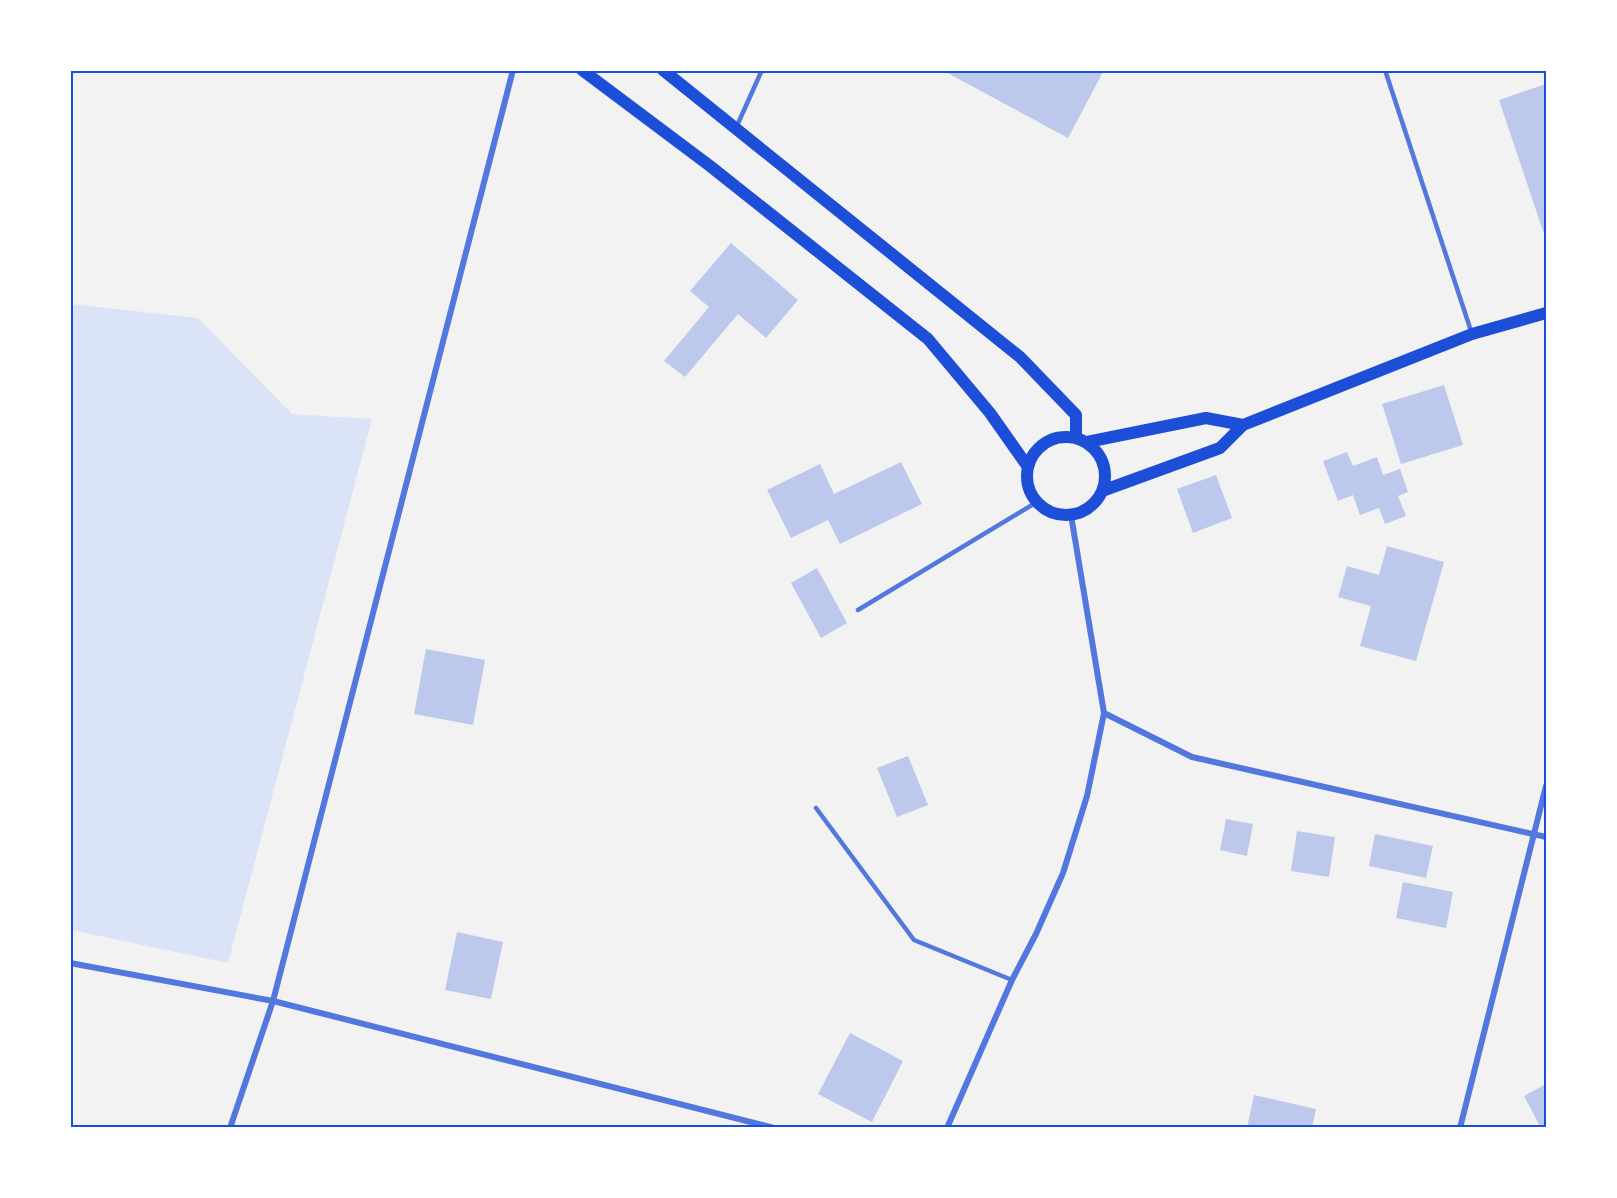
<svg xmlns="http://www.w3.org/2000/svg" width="1617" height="1198" font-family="'Open Sans',sans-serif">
<rect width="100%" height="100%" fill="#f2f2f2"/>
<!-- green -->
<path fill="#dbe4f7" d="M71,304L198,318L292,414L372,419L228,963L71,930Z"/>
<!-- building -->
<path fill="#bdc9ec" d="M942,70L1048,71L1104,70L1068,138Z
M1546,84V240L1499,100Z
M731,243L798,300L766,338L738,314L685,377L664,361L709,307L690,291Z
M1444,385L1463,445L1401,464L1382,404Z
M1347,452L1353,466L1377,457L1383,475L1400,469L1408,492L1398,496L1406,516L1385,524L1379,508L1360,515L1353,495L1338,501L1323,461Z
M901,462L922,504L840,544L828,520L791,538L767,490L820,464L834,494Z
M1216,475L1232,518L1193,533L1177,489Z
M1387,546L1444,562L1416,661L1360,646L1371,606L1338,597L1347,566L1379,575Z
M817,568L847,623L821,638L791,583Z
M426,649L485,660L473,725L414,714Z
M908,756L928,805L897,817L877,768Z
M1226,819L1253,824L1247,856L1220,850Z
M1297,831L1335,837L1329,877L1291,871Z
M1375,834L1433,846L1426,878L1369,866Z
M1403,882L1453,892L1446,928L1396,918Z
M457,932L503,942L491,999L445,990Z
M850,1033L903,1061L872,1122L818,1094Z
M1546,1084V1128H1541L1524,1096Z
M1254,1095L1316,1109L1312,1128H1247Z"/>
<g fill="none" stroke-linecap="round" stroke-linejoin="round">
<!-- service -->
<path stroke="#5277de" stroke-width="4.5" d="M1385,70L1472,334
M736,128L762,70
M858,610L1037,502
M816,808L914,940L1012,980"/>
<!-- minor -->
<path stroke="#5277de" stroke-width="6" d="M1104,713L1192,757L1546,837
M70,963L273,1001L774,1128
M230,1128L273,1001L513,70
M947,1128L1012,980L1036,934L1063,873L1087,796L1104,713L1071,515
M1460,1128L1546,786"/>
<!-- secondary -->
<path stroke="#1d4ed8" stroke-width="12" d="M582,70L710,166L928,339L990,413L1028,467
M663,70L1020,357L1076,415V437
M1027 476a39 39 0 1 1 78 0a39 39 0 1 1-78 0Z
M1087,442L1206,418L1243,425
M1102,491L1220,448L1243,425L1472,334L1546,313"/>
</g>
<!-- border -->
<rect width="1617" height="1198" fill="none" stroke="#ffffff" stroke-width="144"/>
<rect x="72" y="72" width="1473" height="1054" fill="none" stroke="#1d4ed8" stroke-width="2"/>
</svg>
